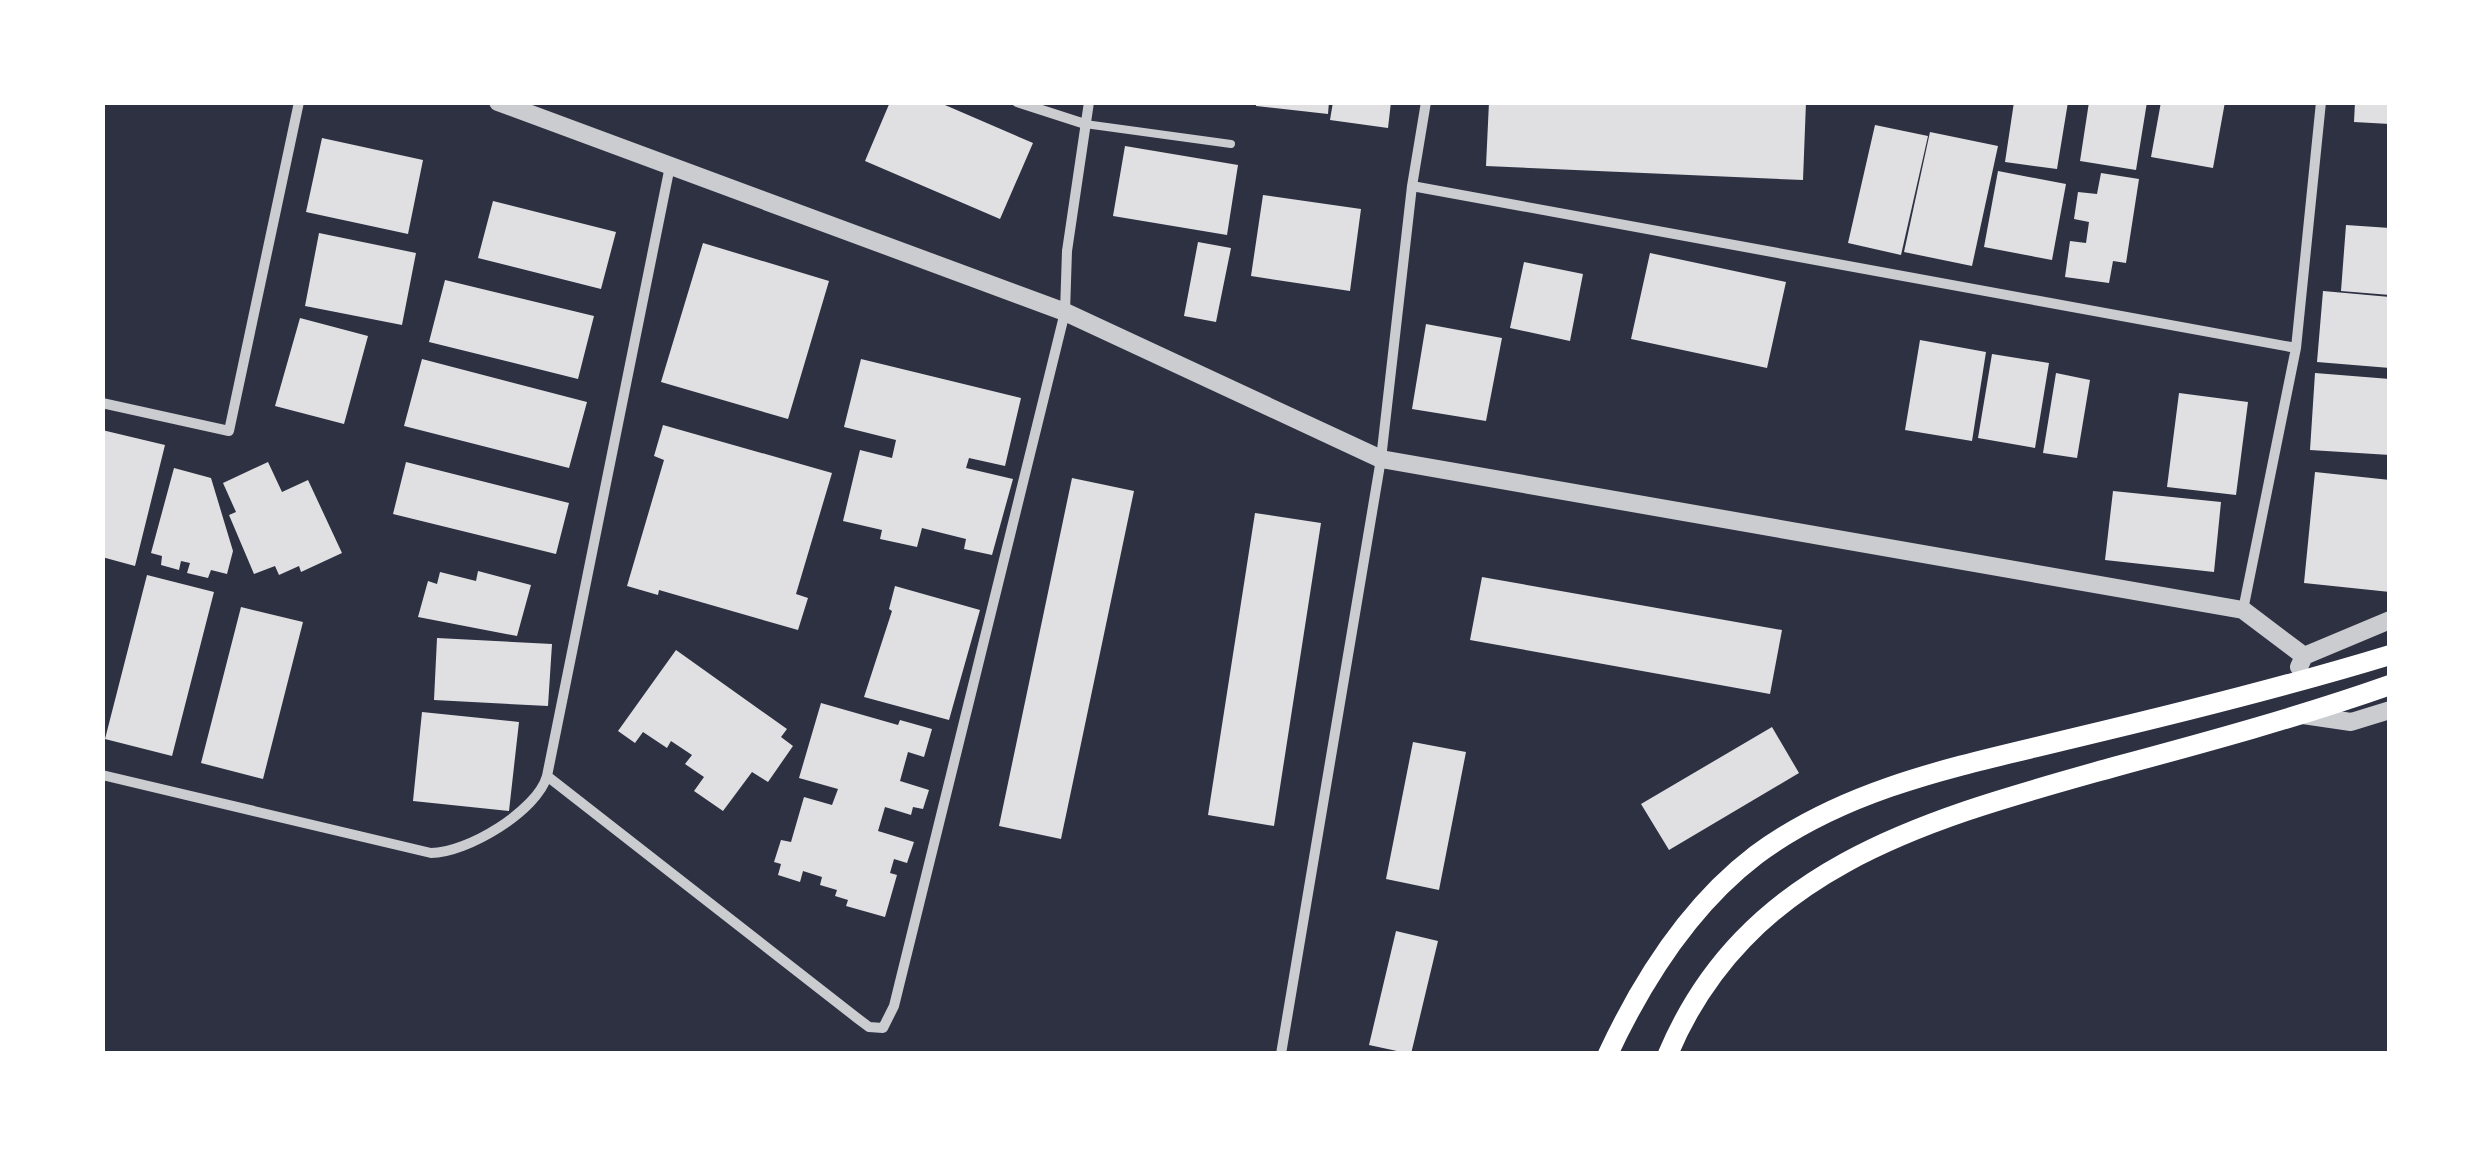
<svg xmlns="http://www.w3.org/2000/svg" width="2492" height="1156" font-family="Commissioner,sans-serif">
<rect width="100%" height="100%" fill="#2d3142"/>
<!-- building -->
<path fill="#e0e0e3" d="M890,102H938L1033,143L1000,219L865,161Z
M1256,102H1329L1328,114L1256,106Z
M1333,102H1391L1388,128L1330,120Z
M1489,102H1806L1803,180L1486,166Z
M2014,102H2068L2057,169L2005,162Z
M2089,102H2147L2136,170L2080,161Z
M2161,102H2225L2213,168L2151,157Z
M2355,102H2390V124L2354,122Z
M1875,125L1928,136L1901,255L1848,243Z
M1930,132L1998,146L1972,266L1904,252Z
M322,138L423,160L408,234L306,212Z
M1125,146L1238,165L1227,235L1113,216Z
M1998,171L2066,184L2052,260L1984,247Z
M2101,173L2139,179L2126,263L2113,261L2109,283L2065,277L2070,241L2086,243L2089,222L2074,219L2078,192L2097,194Z
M1263,195L1361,209L1350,291L1251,276Z
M493,201L616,232L601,289L478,258Z
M2346,225L2390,228V295L2341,291Z
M319,233L416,253L402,325L305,306Z
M1198,242L1231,248L1216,322L1184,316Z
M703,243L829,281L788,419L661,382Z
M1650,253L1786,282L1767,368L1631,339Z
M1524,262L1583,274L1570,341L1510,328Z
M445,280L594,316L578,379L429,342Z
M2323,291L2390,297V368L2317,362Z
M300,318L368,336L344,424L275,406Z
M1426,324L1502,338L1486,421L1412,409Z
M1920,340L1986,352L1972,441L1905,430Z
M1992,354L2049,363L2035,448L1978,438Z
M422,359L587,402L569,468L404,426Z
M861,359L1021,398L1005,466L969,458L966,468L1013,479L992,555L964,549L966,539L922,528L917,547L880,539L882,530L843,521L860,450L892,458L896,440L844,427Z
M2056,373L2090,380L2077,458L2043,453Z
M2315,373L2390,379V455L2310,450Z
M2179,393L2248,402L2236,495L2167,487Z
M663,425L832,473L796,594L808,598L798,630L659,590L658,595L627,586L664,460L654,456Z
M102,430L165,445L135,566L102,557Z
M268,462L282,492L308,480L342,553L301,572L299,566L279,575L275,566L254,574L229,515L236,512L223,483Z
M406,462L569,503L556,554L393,514Z
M174,468L211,478L233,551L227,574L211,570L208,578L187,573L190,563L181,561L179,570L161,565L162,556L151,553Z
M2315,472L2390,480V592L2304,583Z
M1072,478L1134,491L1061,839L999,826Z
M2113,491L2221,502L2214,572L2105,560Z
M1255,513L1321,523L1274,826L1208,815Z
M478,571L531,585L517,636L418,617L428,581L437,584L440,572L476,581Z
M147,575L214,592L172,756L105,739Z
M1482,577L1782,630L1770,694L1470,640Z
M895,586L980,610L949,720L864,697L892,611L889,609Z
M241,607L303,622L263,779L201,763Z
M437,638L552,644L548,706L434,700Z
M676,650L787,729L781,737L793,746L768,782L752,772L723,811L694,791L704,777L685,764L692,755L671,741L667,748L643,732L635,743L618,731Z
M821,703L898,725L900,720L932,729L924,757L908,752L900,781L929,790L923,809L913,807L911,815L885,807L878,831L914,842L907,863L894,859L890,873L897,875L885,917L846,906L848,900L835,896L837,890L820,885L822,877L803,871L800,882L778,875L781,864L774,862L781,840L791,842L804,797L832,805L838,789L799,778Z
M422,712L519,722L509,811L413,801Z
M1772,727L1799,773L1669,850L1641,804Z
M1413,742L1466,752L1439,890L1386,879Z
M1396,931L1438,941L1411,1054L1369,1045Z"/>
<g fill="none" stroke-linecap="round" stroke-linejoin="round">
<!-- service -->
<path stroke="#caccd0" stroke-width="8" d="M1085,124L1231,144"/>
<!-- minor -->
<path stroke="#caccd0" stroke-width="10" d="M1017,102L1085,124
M1412,186L2296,348
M102,403L229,431L299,102
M2243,610L2296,348L2321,102
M102,775L431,853C467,853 537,811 547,776L670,166
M547,776L857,1018L869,1027L883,1028L894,1006L1065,312L1067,251L1089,102
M1281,1054L1381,459L1412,186L1426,102"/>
<!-- tertiary -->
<path stroke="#caccd0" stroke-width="18" d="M498,102L1065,312L1381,459L2243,610L2304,656
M2299,667L2304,656L2390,620
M2303,715L2351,722L2390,710"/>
<!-- secondary -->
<path stroke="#fff" stroke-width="20" d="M1608,1054C1643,979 1689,906 1756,855C1849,786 1964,765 2074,738C2180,713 2285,687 2390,655
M1668,1054C1748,864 1933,818 2114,767C2207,742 2299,717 2390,685"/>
</g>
<!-- border -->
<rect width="2492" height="1156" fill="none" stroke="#ffffff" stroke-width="210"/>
</svg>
